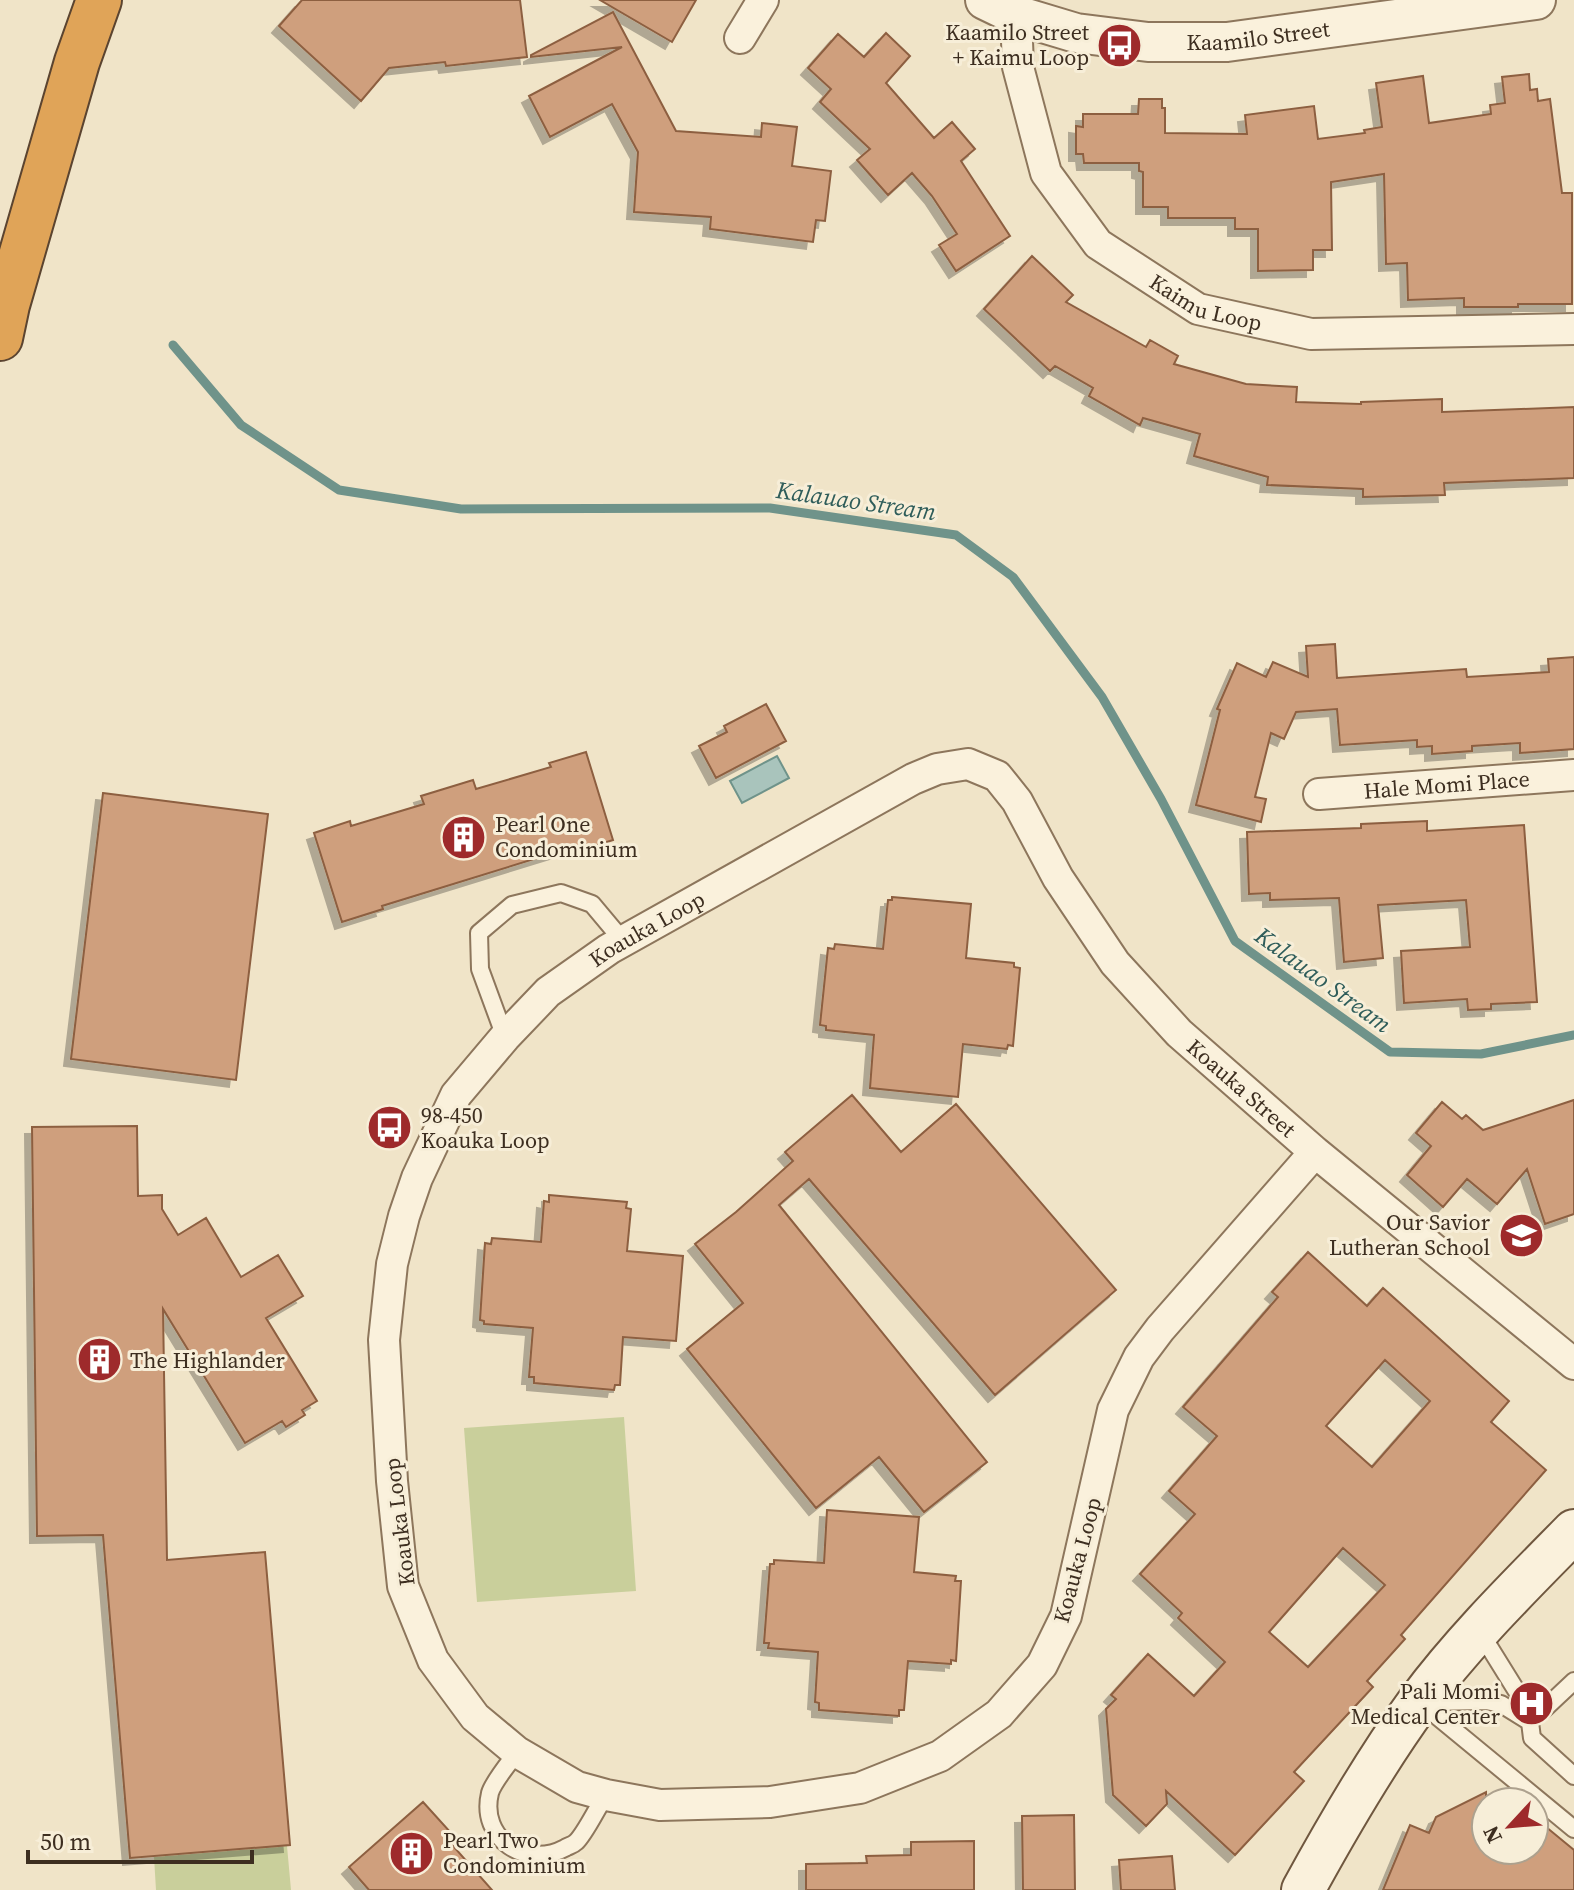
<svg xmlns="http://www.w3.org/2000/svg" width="1574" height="1890" font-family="'Source Serif 4',serif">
<defs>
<filter id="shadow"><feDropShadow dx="-7" dy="7" stdDeviation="0" flood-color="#0004"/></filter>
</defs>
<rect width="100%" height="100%" fill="#f0e4c8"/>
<!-- green -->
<path fill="#c9cf9b" d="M624,1417L636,1591L477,1602L464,1428Z
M287,1846L291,1890H156L154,1857Z"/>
<!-- water -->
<path fill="#a9c4bc" stroke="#6f938a" stroke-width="2" d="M777,756L789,778L742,803L730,781Z"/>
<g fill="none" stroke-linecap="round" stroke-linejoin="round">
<!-- stream -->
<path stroke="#6f938a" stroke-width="9" d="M173,345L241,425L339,490L461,509L770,508L956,535L1013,577L1102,697L1161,799L1235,941L1390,1052L1481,1054L1574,1035"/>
</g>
<!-- building -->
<path fill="#cf9f7d" stroke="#8d5f41" stroke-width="2" fill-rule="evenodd" filter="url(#shadow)" d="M302,0H520L527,57L446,66L445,62L389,68L361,101L279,26Z
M600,0H696L672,42Z
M613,12L676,131L761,137L762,123L797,127L792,166L831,171L825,221L816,220L813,242L710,229L711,217L634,212L638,152L612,104L550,137L529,96L622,47L531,57V55Z
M886,33L910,56L886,83L934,138L952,122L975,149L961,161L1010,236L956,271L939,245L957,234L932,196L912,173L888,195L857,160L870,149L820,102L831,89L808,68L838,34L864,57Z
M1529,74L1530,90L1537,89L1538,101L1550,99L1562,193H1572V304H1518V307H1464V298L1408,300L1407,263L1386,264L1384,174L1331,182L1332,250H1313V270L1258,271V229H1235V218H1168V207H1143V172L1139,171V163H1084L1083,154H1076V126L1083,127V114H1138L1139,99H1162V108H1165V133L1247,134L1245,115L1314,106L1318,139L1365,133L1364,130L1382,127L1376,83L1423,76L1429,123L1491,114L1490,105L1505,103L1502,77Z
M1032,256L1073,295L1066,302L1146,347L1150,340L1178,356L1174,364L1246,384L1297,387L1296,402L1361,404V402L1442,399V412L1574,407V478L1444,483L1445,495L1363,497V489L1267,485L1268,477L1194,456L1200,434L1143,418L1140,425L1089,396L1093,388L1055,366L1050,371L984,309Z
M1335,644L1337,678L1466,669L1467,677L1549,672L1548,659L1574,657V749L1520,753V743L1472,746V751L1432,754V746L1417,747V740L1340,745L1337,709L1296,712L1284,739L1271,733L1255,797L1266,799L1261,822L1196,805L1220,710L1217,709L1237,663L1266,677L1273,662L1308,677L1306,646Z
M766,704L786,741L716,778L699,746L727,732L724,726Z
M586,752L613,840L578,851L576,846L382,906L383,909L342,922L314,833L350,821L351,826L424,804L421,796L473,780L476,789L551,767L549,763Z
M103,793L268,814L236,1080L71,1059Z
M1427,821V831L1524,825L1537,1002L1491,1004V1009L1468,1010L1467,999L1404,1003L1401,951L1470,947L1466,900L1378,905L1383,958L1344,962L1339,898L1270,900V893L1249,894L1247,832L1361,828V824Z
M892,897L971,904L966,958L1014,963V967L1020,968L1013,1046L1008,1045L1007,1049L963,1044L958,1097L870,1088L874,1035L826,1030V1026L820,1025L828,948L834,949L835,944L883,949L888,900H892Z
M852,1095L901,1152L956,1104L1116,1290L995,1395L809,1179L779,1205L987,1462L924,1512L879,1457L816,1508L687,1349L743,1303L695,1244L736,1212L793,1161L785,1152Z
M1574,1100V1214L1545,1224L1527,1169L1497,1204L1467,1179L1443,1207L1407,1175L1431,1146L1416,1133L1442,1102L1462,1119L1466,1115L1483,1130Z
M137,1126L138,1196L162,1195V1209L178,1235L206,1218L241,1277L278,1255L303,1296L266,1318L317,1401L302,1410L305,1415L286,1427L282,1421L245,1443L163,1309L167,1560L265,1552L290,1845L130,1858L103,1535L37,1536L32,1127Z
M549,1195L627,1202L626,1208L631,1209L627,1251L683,1256L676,1341L623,1337L620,1385H615L614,1390L534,1383V1377H529L533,1328L484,1324V1321L480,1320L485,1243L491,1244L492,1238L541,1242L544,1201L549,1202Z
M1308,1252L1367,1306L1383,1288L1509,1401L1491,1422L1546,1470L1401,1635L1405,1639L1367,1681L1373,1687L1294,1772L1304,1781L1235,1855L1166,1791L1167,1804L1146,1826L1113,1795L1106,1709L1116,1699L1111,1695L1148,1654L1194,1696L1225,1662L1178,1618L1182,1613L1140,1574L1195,1514L1169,1491L1217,1436L1183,1407L1278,1297L1272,1292ZM1385,1360L1430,1401L1372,1467L1326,1426ZM1343,1548L1385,1585L1308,1667L1269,1632Z
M827,1510L919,1517L914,1572L956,1576L955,1581H961L956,1661L951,1660V1664L908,1661L904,1710H899V1716L819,1710V1703L815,1702L818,1652L768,1648L769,1643H764L770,1564H774V1560L824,1563Z
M1486,1792V1850H1534V1817L1574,1850V1890H1383L1410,1825L1429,1833L1436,1817Z
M423,1802L452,1834L446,1838L492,1890H369L349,1867Z
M1074,1815L1075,1890H1023L1022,1816Z
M974,1841V1890H806V1864L867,1863L866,1856L911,1855V1842Z
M1172,1856L1175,1890H1121L1119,1860Z"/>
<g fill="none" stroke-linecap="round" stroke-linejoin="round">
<defs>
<path id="service" d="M505,1037L480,969L479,933L512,905L561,893L592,904L623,941
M1480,1632L1516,1690L1546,1705
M1426,1702L1486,1701L1501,1704L1530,1722L1532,1738L1574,1776
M1421,1703L1574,1829
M1540,1713L1574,1681
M517,1752C510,1762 493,1782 490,1793C479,1839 526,1869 565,1848C568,1846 573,1845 576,1842C585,1834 598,1806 606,1795"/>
<g id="minor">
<path id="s1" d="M1016,15L1018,67L1046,173L1098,244L1198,309L1311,334L1574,329"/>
<path d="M740,38L763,0"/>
<path id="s2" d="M1319,794L1574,775"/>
<path id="s3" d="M1315,1152L1160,1329L1139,1357L1113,1410L1066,1616L1042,1665L999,1714L940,1756L860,1788L770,1802L660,1805L606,1795L577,1787L517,1752L475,1717L433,1660L403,1586L392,1481L384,1340L392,1264L404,1216L417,1178L456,1095L505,1037L548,992L609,949L913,779L937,769L968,764L997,776L1017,801L1058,878L1115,963L1179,1033L1315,1152L1574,1364"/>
</g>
<g id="tertiary">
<path id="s4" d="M985,0L1016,15L1076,33L1148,42H1227L1536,0"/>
</g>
<path id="secondary" d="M1303,1890C1338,1826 1375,1762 1418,1703C1464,1641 1520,1586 1574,1531"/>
<path id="motorway" d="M0,338L7,305L77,62L99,0"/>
</defs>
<!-- service casing -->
<use href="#service" stroke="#8d765c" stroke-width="20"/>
<!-- minor casing -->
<use href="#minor" stroke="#8d765c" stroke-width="34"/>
<!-- tertiary casing -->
<use href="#tertiary" stroke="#8d765c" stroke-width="42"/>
<!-- secondary casing -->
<use href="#secondary" stroke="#6f573f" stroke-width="46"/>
<!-- motorway casing -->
<use href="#motorway" stroke="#5b4430" stroke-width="48"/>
<!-- service -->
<use href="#service" stroke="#faf1dc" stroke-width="16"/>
<!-- minor -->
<use href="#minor" stroke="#faf1dc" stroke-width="30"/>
<!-- tertiary -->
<use href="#tertiary" stroke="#faf1dc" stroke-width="38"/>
<!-- secondary -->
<use href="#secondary" stroke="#faf1dc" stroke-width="42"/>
<!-- motorway -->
<use href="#motorway" stroke="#e0a458" stroke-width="44"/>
</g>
<!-- icons -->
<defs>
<symbol id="bus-disc" viewBox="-11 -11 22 22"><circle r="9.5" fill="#9e2a2b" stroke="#f7eed8"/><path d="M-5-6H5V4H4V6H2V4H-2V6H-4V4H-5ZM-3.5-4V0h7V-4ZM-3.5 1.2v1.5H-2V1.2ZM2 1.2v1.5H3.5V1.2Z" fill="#fff"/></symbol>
<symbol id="building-disc" viewBox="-11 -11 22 22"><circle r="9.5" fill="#9e2a2b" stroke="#f7eed8"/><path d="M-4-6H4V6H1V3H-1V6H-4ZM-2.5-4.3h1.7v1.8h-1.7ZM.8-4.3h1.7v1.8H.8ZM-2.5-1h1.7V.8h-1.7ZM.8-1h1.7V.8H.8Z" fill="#fff"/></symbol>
<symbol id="school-disc" viewBox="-11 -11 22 22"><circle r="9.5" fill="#9e2a2b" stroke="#f7eed8"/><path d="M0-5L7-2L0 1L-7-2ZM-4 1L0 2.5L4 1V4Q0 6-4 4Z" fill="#fff"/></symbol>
<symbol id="hospital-disc" viewBox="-11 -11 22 22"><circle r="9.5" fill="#9e2a2b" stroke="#f7eed8"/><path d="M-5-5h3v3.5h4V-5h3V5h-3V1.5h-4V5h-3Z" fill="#fff"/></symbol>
</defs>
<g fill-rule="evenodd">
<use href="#bus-disc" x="1094" y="20" width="51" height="51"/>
<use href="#building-disc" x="438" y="812" width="51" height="51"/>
<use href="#bus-disc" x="364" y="1102" width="51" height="51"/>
<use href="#school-disc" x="1496" y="1210" width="51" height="51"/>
<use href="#building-disc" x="74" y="1334" width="51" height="51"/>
<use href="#hospital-disc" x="1506" y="1678" width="51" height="51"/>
<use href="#building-disc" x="386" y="1828" width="51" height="51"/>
</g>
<g text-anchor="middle" stroke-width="6" stroke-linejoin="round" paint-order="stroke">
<!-- poi labels -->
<g font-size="22" fill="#3d2e20" stroke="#f7eed8" text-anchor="start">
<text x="1089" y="40" text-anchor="end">Kaamilo Street<tspan x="1089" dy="25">+ Kaimu Loop</tspan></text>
<text x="495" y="832">Pearl One<tspan x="495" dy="25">Condominium</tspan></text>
<text x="421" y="1123">98-450<tspan x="421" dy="25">Koauka Loop</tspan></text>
<text x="1490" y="1230" text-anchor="end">Our Savior<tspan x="1490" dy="25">Lutheran School</tspan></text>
<text x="130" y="1368">The Highlander</text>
<text x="1500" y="1699" text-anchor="end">Pali Momi<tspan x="1500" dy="25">Medical Center</tspan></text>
<text x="443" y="1848">Pearl Two<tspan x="443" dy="25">Condominium</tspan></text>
</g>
<!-- street labels -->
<g font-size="22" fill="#3d2e20" stroke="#f7eed8">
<text dy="8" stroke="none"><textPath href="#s4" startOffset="280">Kaamilo Street</textPath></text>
<text dy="8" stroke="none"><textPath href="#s1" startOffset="374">Kaimu Loop</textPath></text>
<text dy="8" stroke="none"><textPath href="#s2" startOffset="128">Hale Momi Place</textPath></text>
<text dy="8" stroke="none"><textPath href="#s3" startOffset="2140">Koauka Loop</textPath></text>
<text dy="8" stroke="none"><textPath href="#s3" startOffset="2934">Koauka Street</textPath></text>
<text transform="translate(399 1522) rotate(-97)" y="8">Koauka Loop</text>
<text transform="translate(1077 1560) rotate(-75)" y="8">Koauka Loop</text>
</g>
<!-- water labels -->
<g font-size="24" font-style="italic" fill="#2f5d5a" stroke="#f7eed8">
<text transform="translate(856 501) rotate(8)" y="8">Kalauao Stream</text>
<text transform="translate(1323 980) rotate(36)" y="8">Kalauao Stream</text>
</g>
</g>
<!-- north arrow -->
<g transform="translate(1510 1826) rotate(244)"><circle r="38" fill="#f7eed8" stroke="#ada18e" stroke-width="2"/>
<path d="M0-6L14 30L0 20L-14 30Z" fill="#9e2a2b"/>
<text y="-12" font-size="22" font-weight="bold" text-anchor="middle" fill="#3d2e20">N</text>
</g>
<!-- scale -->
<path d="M28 1850v12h224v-12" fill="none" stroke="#3d2e20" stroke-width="4"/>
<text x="40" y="1850" font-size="24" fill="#3d2e20" stroke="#f7eed8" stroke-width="6" paint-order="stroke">50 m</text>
</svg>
